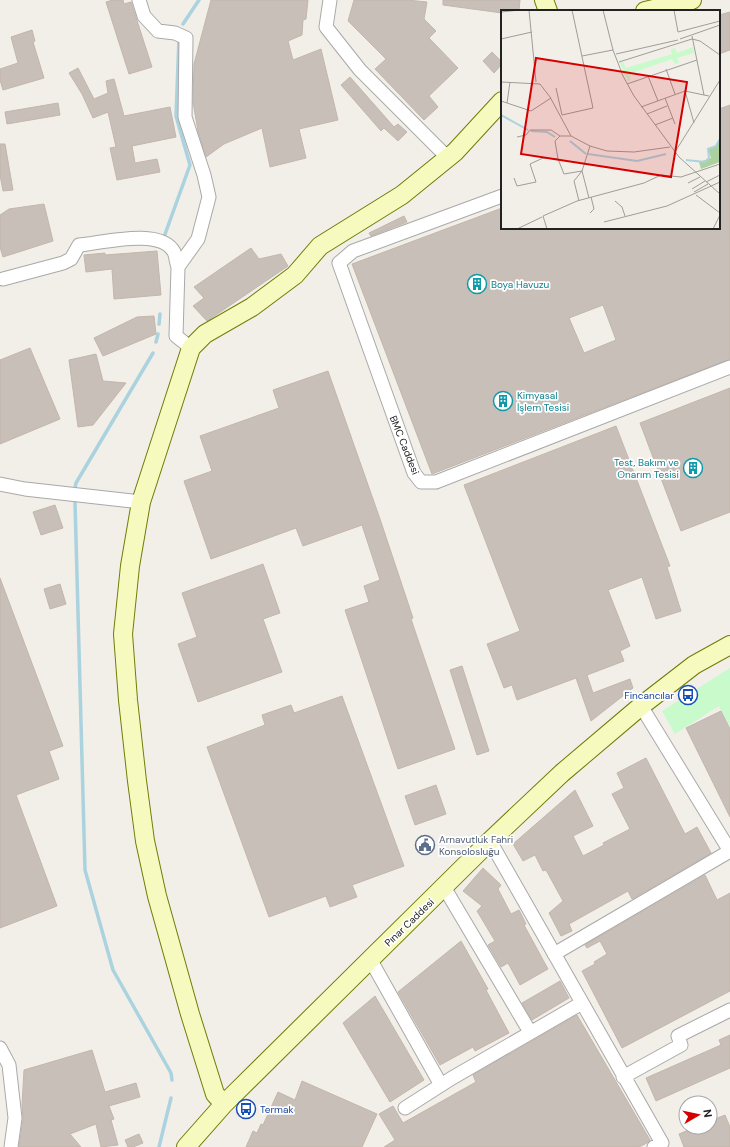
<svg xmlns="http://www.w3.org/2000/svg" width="730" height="1147" font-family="'DM Sans',sans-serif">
<rect width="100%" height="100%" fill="#f2efe9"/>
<!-- park -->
<path fill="#c8facc" d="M730,668V726L719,706L675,734L662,711Z"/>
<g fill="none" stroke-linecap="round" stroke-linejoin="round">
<!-- stream -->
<path stroke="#aad3df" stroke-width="3.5" d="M183,24L199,0
M164,237L190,165L176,116L179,38
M159,324L160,314
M156,342L158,334
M75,488L76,483L153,353
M75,502L85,870L113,970L171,1073L172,1080
M159,1147L171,1098"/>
</g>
<!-- building -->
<path fill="#c7bfb8" stroke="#c4b6ab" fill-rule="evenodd" d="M113,0H123L124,4L131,2L152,67L129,74L106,2Z
M211,0H308L306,19L303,20L302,35L288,41L293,60L321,49L338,120L299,129L306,158L270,167L262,128L224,144L206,157L198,131L193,102L194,64Z
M354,0H407L427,2L424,19L436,31L429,38L458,68L429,96L438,107L424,120L375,69L386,59L348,21Z
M443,0H520L519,11H502V13L443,5Z
M730,12V50L719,54V15Z
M32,30L35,41L33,42L44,78L3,90L0,80V69L18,63L11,37Z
M492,52L502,62V64L494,73L483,61Z
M78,68L94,99L108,93L106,81L114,79L124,116L170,107L176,137L132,146L135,163L157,159L160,172L117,180L110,148L116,147L108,112L93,118L82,94L69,73Z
M350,77L394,127L398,124L407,132L398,141L384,128L381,131L341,85Z
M58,103L60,115L7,124L5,112Z
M730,105V359L432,474L352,264L502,208V228H719V109ZM603,305L616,340L584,353L569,318Z
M0,144H5L13,190L3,191L0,175Z
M44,204L53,241L3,257L0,247V215L9,209Z
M404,216L407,222L371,236L369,233Z
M251,248L259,259L281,254L288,266L207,321L193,306L204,298L194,287Z
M157,251L161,295L114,299L112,269L86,272L84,255L105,253V255Z
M154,316L156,334L103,356L94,338L137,317Z
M30,348L60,419L0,444V360Z
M96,354L103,381L126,383L93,425L78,427L69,360Z
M328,371L380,519L413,618L411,619L455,749L398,769L345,610L369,602L364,586L380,580L362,525L303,546L296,528L211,559L184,481L212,471L200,436L279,408L273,390Z
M730,388V512L681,531L640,423Z
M616,426L670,566L667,567L681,611L656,619L642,577L608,590L630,646L620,651L624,661L587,675L593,693L630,679L633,688L591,721L576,678L517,700L512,685L504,688L487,644L520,631L464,485Z
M55,505L63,528L41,535L33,512Z
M263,564L280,613L263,619L282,672L198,702L178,644L197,637L182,593Z
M0,578L63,746L49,751L59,779L16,795L57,906L0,928Z
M60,584L66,604L50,609L44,589Z
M462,666L489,751L477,755L450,670Z
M342,696L404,866L352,885L357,897L330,907L326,896L269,917L207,747L265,725L262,715L291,705L294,713Z
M721,711L730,729V817L686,728Z
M646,758L685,834L697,827L711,853L632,899L628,891L569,924L572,931L561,936L549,913L563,901L546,870L543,871L535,855L523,861L513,844L575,790L593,826L573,836L583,856L604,845L603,843L630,829L612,794L624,788L617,773Z
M436,785L446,814L415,825L405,796Z
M483,868L501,885L498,889L511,914L519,910L526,924L524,925L548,969L520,985L508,963L501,967L488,945L495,941L477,911L482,906L463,891Z
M705,875L717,900L730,893V991L622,1048L582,971L595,964L594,962L607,954L600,941L587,948L585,945Z
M461,941L488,989L486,990L509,1033L475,1051L473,1047L440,1065L398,992Z
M560,981L569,998L532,1020L522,1003Z
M375,996L424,1080L390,1102L343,1023Z
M577,1015L650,1140L647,1143L639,1147H384L395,1140L379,1114L393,1106L403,1123L476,1082L473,1075Z
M730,1035V1068L656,1101L646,1078L721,1045L719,1040Z
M92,1050L105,1092L136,1083L140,1097L109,1106L114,1119L111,1120L118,1145L101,1147L96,1124L70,1134L81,1147H19L23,1119L22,1105L24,1070Z
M302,1081L377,1114L362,1147H246L253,1131L257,1133L261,1124L263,1125L278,1092L295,1100Z
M725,1115L730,1127V1147H684L679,1134L696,1127H710V1121Z
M139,1134L143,1143L133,1147H128L125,1140Z"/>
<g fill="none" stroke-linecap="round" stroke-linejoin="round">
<defs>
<path id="street" d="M139,0L144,16L158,31L175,33L186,38L185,117L204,175L209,197L198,239L178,267L176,336L191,348
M330,0L326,27L360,70L448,158
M502,196L353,251L339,263L414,473L421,482H436L730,367
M3,279L63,263L71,259L79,245C102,243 161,227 174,252C176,256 176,262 178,267
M0,484L25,489L141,502
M490,841L662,1143L654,1147
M444,887L530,1032
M554,954L730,851L641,706
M370,959L441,1085
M0,1048L9,1065L15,1118L11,1147
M623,1077L681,1045L678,1036L730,1010
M405,1108L452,1078L582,1003"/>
<path id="secondary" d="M544,0L548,11
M645,11L692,0
M224,1104L215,1094L190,1014L157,896L145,841L137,781L128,700L123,634L130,566L141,502L191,348L205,334L252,307L295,275L320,246L402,195L455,152L502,101
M186,1147L224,1104L490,841L562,773L641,706L694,665L730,645"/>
</defs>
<!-- street casing -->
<use href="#street" stroke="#a9a9a9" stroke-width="15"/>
<!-- secondary casing -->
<use href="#secondary" stroke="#707d05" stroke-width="20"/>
<!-- street -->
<use href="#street" stroke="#fff" stroke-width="13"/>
<!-- secondary -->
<use href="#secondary" stroke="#f7fabf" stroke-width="18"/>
</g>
<!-- icons -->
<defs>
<symbol id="building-ring" viewBox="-11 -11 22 22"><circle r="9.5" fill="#fff" stroke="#0f9aa8" stroke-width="1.5"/><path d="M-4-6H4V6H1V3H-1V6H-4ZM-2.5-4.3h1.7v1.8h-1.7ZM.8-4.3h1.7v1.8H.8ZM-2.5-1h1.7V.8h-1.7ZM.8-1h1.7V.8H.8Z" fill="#0f9aa8"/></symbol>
<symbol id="bus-ring" viewBox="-11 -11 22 22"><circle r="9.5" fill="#fff" stroke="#1a4fb4" stroke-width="1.5"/><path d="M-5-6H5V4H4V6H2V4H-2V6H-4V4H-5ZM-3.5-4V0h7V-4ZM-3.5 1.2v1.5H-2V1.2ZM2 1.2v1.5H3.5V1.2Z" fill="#1a4fb4"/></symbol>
<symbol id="civic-ring" viewBox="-11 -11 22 22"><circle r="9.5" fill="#fff" stroke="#5c6f8a" stroke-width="1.5"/><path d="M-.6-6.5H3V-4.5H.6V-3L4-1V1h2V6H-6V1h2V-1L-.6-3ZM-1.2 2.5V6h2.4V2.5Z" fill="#5c6f8a"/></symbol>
</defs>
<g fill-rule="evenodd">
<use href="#building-ring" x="466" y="273" width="22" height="22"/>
<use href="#building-ring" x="492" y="390" width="22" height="22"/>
<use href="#building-ring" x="682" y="457" width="22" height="22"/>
<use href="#bus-ring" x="677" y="684" width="22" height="22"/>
<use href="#civic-ring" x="414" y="834" width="22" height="22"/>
<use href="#bus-ring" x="235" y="1098" width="22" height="22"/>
</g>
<g text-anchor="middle" stroke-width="3.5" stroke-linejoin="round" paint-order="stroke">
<!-- culture labels -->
<g font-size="10" fill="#0d838f" stroke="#fff" text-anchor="start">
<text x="491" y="288">Boya Havuzu</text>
<text x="517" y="399">Kimyasal<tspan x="517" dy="12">İşlem Tesisi</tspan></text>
<text x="679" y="466" text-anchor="end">Test, Bakım ve<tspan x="679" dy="12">Onarım Tesisi</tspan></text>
</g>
<!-- street labels -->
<g font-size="10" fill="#222" stroke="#fff">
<text transform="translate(405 445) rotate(68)" y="4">BMC Caddesi</text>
<text transform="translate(409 922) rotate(-44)" y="4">Pınar Caddesi</text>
</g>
<!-- transit labels -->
<g font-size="10" fill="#164399" stroke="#fff" text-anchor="end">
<text x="674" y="699">Fincancılar</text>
<text x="260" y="1113" text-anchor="start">Termak</text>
</g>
<!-- service labels -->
<g font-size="10" fill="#4e5e75" stroke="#fff" text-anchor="start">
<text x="439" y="843">Arnavutluk Fahri<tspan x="439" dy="12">Konsolosluğu</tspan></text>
</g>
</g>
<!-- overview -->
<g transform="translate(501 10)">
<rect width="219" height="219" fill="#f2efe9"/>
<path d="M219,128V152L200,159L198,152L210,148L207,139L214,136Z" fill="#add19e"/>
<path d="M192,37L193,43L176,48L178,53L174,54L171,49L128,64L130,70L127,71L119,53L122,52L125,58L171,44L170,39L174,38L176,43Z" fill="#c8facc"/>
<path fill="none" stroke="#aad3df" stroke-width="2" d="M0,105L27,120M30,121L46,122L54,127M69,131L85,144M87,144L136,151L165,144M185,150L204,152L208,148L207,139L215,136L219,129"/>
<path fill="none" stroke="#9f9d99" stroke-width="1" d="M28,0L35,72M102,0L112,40L122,66L133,86L178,147L219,184M173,0L177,22L219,11M0,2L19,0M191,26L203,85L208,86M0,29L31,22M179,29L219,15M115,44L177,30M81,46L112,40M118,52L191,29L199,31L219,45M165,59L174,84M147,66L157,91M0,72L39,74L49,87L70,126L89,136L106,141L133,142L169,137M126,74L196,50M55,78L61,105L92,98L71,0M184,81L203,85M164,88L174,114M0,91L30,101L50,88M6,93L9,72M140,97L184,81L193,113M146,104L166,96M154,115L172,108M16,127L25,125L29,120H50L59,126H70M174,142L219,70M57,149L54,131L59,126M13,168L16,176L35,172L29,154L42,148L57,149L63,164L81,161M205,172L219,165M187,173L199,167M191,179L204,171M193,182L207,174M195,185L219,203M88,188L81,161L89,136M78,191L73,171L81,161M114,191L121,197L124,206M89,203L93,199L90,187M103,212L166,196L219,172M16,219L41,207M46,219L42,206L76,191L143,173L160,165L180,167L219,154M212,219L219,205"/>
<path fill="#d40000" fill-opacity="0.15" stroke="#d40000" stroke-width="2" d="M35,48L186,72L170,167L20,144Z"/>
<rect width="219" height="219" fill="none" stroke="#222" stroke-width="2"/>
</g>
<!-- north arrow -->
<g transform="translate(698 1115) rotate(81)"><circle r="19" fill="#ffffff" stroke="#a7a7a7"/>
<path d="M0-3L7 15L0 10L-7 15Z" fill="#d40000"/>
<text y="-6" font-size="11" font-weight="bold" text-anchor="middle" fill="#222222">N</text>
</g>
</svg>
